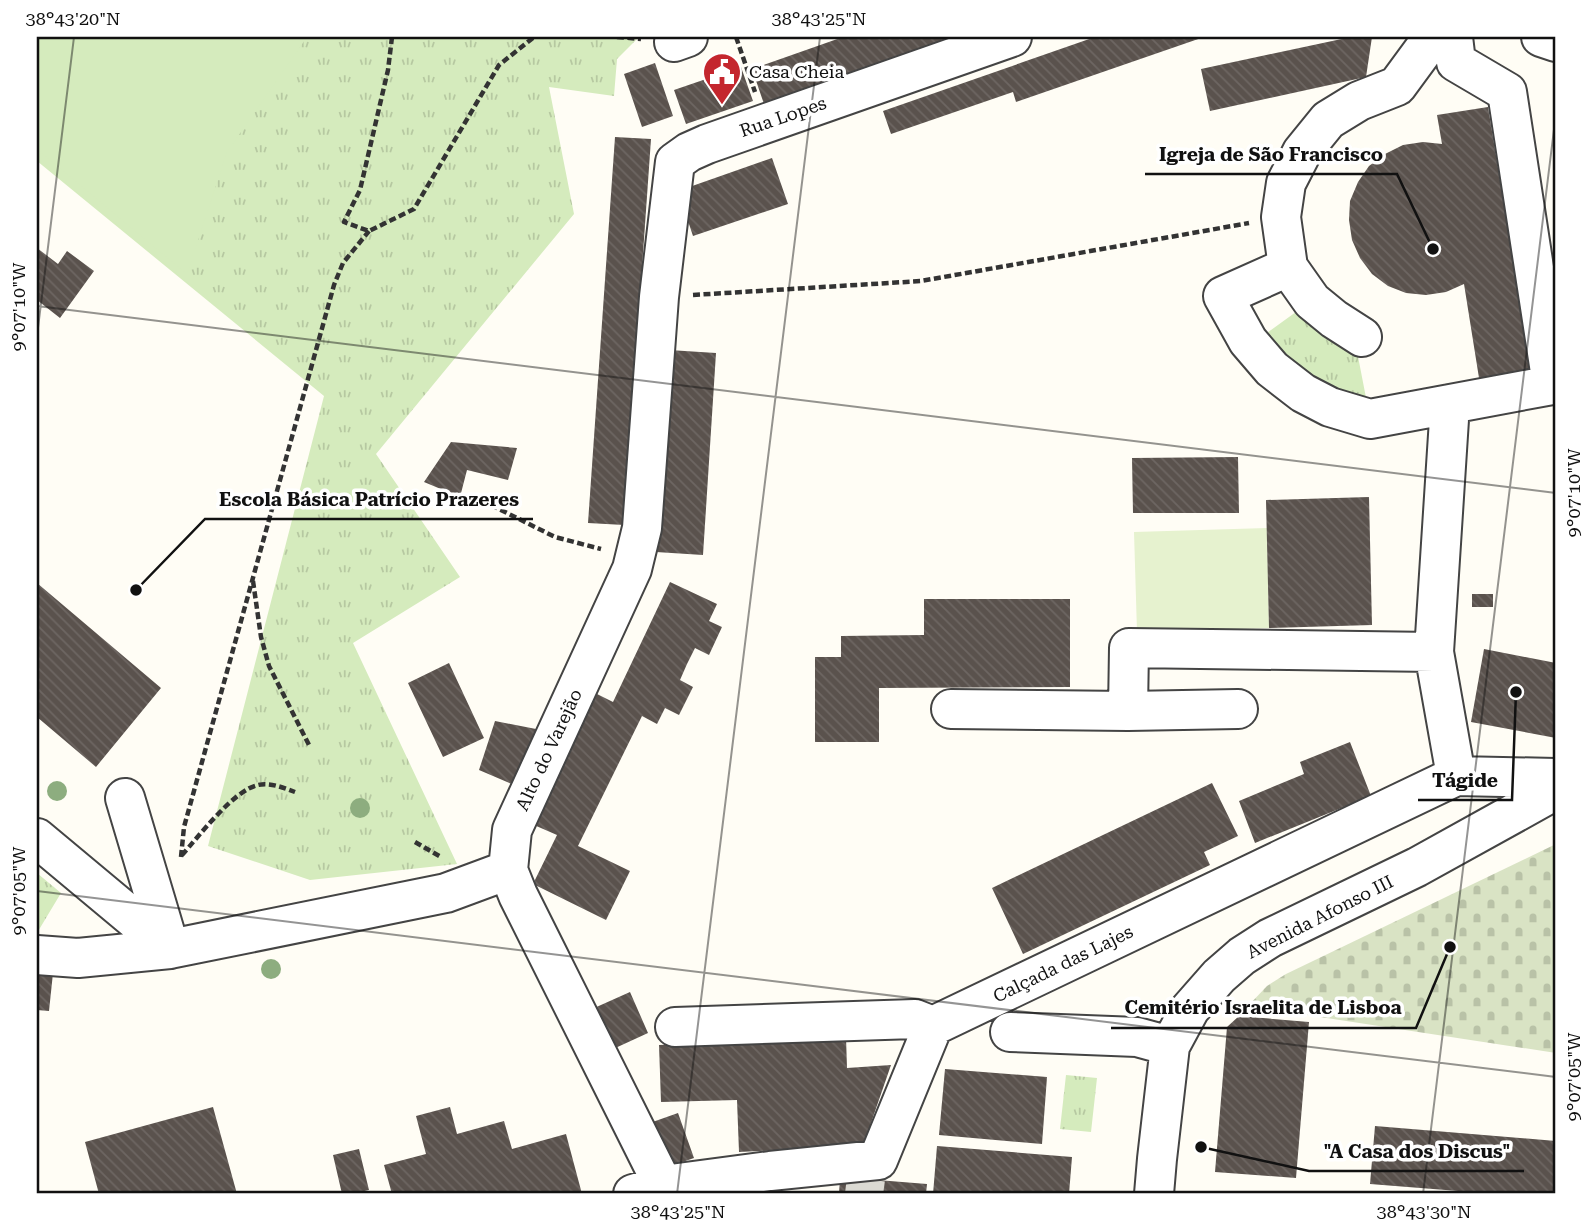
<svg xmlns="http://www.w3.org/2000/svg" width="1593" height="1231" font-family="'Roboto Serif',serif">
<defs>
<pattern id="grass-tufts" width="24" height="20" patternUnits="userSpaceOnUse" patternTransform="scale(1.75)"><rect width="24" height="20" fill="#d5ebbd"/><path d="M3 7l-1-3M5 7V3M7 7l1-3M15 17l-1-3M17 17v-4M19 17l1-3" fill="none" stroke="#b6c8a1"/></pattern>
<pattern id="cemetery-stones" width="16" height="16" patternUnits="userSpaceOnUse" patternTransform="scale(1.75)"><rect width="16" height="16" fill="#d9e3c4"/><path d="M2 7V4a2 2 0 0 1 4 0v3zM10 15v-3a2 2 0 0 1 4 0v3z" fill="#b9c2a7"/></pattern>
<pattern id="building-back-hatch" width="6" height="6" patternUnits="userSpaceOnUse" patternTransform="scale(1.75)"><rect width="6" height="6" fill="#5a524d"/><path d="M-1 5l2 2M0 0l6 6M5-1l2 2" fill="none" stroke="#6d6662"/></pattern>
</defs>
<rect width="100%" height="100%" fill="#fffdf5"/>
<!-- grass -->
<path fill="url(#grass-tufts)" d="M37,37H639L617,59L614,96L549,87L574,214L376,454L460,577L353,643L457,864L310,880L208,846L324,396L37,161Z
M1307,304L1355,341L1368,408L1344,402L1260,338Z
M37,873L61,893L37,933Z
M1066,1075L1097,1078L1091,1132L1060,1129Z"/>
<!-- cemetery -->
<path fill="url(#cemetery-stones)" d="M1556,844V1053L1248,1006L1267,986L1286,974Z"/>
<!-- garden -->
<path fill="#d5ebbd" d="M41,37H307L227,152L187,274L37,149V41Z"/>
<!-- pitch -->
<path fill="#e6f2cf" d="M1267,528L1269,628L1137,632L1134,532Z"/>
<!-- building -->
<path fill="url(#building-back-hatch)" d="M843,37H956L764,104L752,69Z
M1095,37H1204L1016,102L1013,92L891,134L883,111Z
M1351,37H1372L1366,77L1210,111L1201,69Z
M655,63L673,116L642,127L624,74Z
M741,67L753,101L686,124L674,90Z
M1488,107L1531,370L1479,378L1464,284L1446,292L1426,295L1406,293L1388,286L1372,274L1360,258L1352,240L1349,220L1350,201L1358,182L1369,166L1385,154L1403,145L1423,142L1442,144L1437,115Z
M615,137L651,139L624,525L588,523Z
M772,158L788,204L693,236L678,191Z
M37,248L58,264L67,251L94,271L60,318L37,300Z
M669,350L716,353L703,555L656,552Z
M451,442L517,448L508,480L467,470L460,497L424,482Z
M1238,457L1239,513H1133L1132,458Z
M1369,497L1372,625L1269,628L1266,500Z
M670,582L717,604L709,621L722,627L709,655L695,648L687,664L680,680L693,687L679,715L665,708L657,724L642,716L578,846L630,871L606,920L533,884L557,835L534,825L597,694L613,702Z
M37,583L161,688L96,767L37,717Z
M1472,594H1493V607H1472Z
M924,599H1070V687L879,688V742H815V657H841V636L924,635Z
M1484,649L1556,663V738L1471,722Z
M449,663L484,738L443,757L408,683Z
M495,721L536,729L514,785L479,770Z
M1350,742L1371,796L1255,843L1239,801L1304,774L1300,762Z
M1212,783L1238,836L1204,852L1210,865L1023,954L992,888Z
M37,972L53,973L49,1011L37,1010Z
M630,992L648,1033L611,1050L592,1009Z
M1239,1016L1309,1022L1296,1178L1215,1172L1227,1027Z
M846,1037L847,1068L891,1065L863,1146L739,1152L737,1100L661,1102L659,1045Z
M945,1069L1047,1077L1042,1144L939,1135Z
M213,1107L237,1194H189L188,1191L174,1194H99L85,1142Z
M450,1107L457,1134L504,1121L512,1149L566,1134L582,1194H392L384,1165L426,1154L416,1116Z
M678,1113L694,1158L662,1169L647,1124Z
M1375,1126L1556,1141V1194H1496L1370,1184Z
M937,1146L1072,1157L1069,1194H933Z
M359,1149L369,1190L351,1194H342L333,1155Z
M840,1177L927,1184L926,1194H839Z"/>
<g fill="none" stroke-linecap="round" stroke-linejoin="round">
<!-- minor-tunnel -->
<path stroke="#dbdad3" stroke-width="38" stroke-dasharray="38 19" stroke-linecap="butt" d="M864,1194L866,1179"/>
<defs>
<path id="minor" d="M1541,37L1556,42
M674,42L688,37
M1288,267L1223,296L1248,341L1272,369L1303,393L1330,407L1370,419L1552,385L1507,92L1456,62L1453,37
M1362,337L1334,319L1312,301L1288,267L1281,217L1286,183L1302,152L1328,120L1359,101L1397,86L1433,37
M1450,404L1434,652L1456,776
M951,709L1128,711L1129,648L1434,652
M1128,711L1238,709
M125,798L170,949
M37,838L170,949
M37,955L78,958L170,949L446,893L508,870
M675,1027L915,1019L933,1026
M1010,1032L1137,1037L1170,1046
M663,1185L518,895L508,870L512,830L632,569L642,528L659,297L675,162L689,152L707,144L1012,37
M633,1194L663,1185L770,1171L878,1160L933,1026L1456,776L1556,778
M1154,1194L1157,1159L1170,1046L1190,1009L1219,976L1242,956L1270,938L1417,867L1556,790"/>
</defs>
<!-- minor casing -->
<use href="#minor" stroke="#444" stroke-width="42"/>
<!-- path -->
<path stroke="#333" stroke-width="4.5" stroke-dasharray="7 3.5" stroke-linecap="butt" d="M392,37L388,70L360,190L344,222L369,231L414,209L499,65L534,37
M617,37L641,39
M736,37L755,92
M693,295L921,281L1249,223
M491,505L555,537L601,549
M253,581L261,637L269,666L310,747
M415,842L441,857
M182,855C199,836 234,790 258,785C270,782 284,788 295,792
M181,857L184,827L334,285L343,263L369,231"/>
<!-- minor -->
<use href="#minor" stroke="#fff" stroke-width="38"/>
</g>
<!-- trees -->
<g fill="#8dad7f">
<circle cx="57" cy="791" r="10"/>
<circle cx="360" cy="808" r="10"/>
<circle cx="271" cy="969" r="10"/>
</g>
<!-- ticks -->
<path fill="none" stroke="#111" stroke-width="2" stroke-opacity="0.45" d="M37,306L1556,493M37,336L74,37M37,891L1556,1077M677,1194L820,37M1423,1194L1556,113"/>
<!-- icons -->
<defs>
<symbol id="civic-pin" viewBox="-11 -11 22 30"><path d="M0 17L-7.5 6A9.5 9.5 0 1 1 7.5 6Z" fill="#c4262e" stroke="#fff"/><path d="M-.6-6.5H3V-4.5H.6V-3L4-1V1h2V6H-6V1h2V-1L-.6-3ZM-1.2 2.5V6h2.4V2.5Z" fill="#fff"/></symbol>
</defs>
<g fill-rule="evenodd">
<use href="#civic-pin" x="700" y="50" width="44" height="60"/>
</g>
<g text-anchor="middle" stroke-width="7" stroke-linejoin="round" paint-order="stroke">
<!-- poi labels -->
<g font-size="18" fill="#111" stroke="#fff" text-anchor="start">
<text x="749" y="78">Casa Cheia</text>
</g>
<!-- street labels -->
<g font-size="18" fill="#111" stroke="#fff">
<text transform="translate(783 117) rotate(-19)" y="6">Rua Lopes</text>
<text transform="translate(549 750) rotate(-65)" y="6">Alto do Varejão</text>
<text transform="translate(1320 917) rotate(-27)" y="6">Avenida Afonso III</text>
<text transform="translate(1063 964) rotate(-26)" y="6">Calçada das Lajes</text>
</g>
</g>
<!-- callouts -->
<path fill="none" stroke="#111" stroke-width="2.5" d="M1433 249L1397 174H1145M136 590L205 519H533M1516 692L1512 800H1418M1450 947L1416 1028H1111M1201 1147L1309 1171H1524"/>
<g fill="#111" stroke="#fff" stroke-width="2.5">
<circle cx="1433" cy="249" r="7"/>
<circle cx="136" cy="590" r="7"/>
<circle cx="1516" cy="692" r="7"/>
<circle cx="1450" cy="947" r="7"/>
<circle cx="1201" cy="1147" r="7"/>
</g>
<g font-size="19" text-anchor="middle" font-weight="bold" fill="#111" stroke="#fff" stroke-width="7" stroke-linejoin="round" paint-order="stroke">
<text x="1271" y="161">Igreja de São Francisco</text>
<text x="369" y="506">Escola Básica Patrício Prazeres</text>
<text x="1465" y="787">Tágide</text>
<text x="1263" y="1014">Cemitério Israelita de Lisboa</text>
<text x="1417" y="1158">"A Casa dos Discus"</text>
</g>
<!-- border -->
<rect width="1593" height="1231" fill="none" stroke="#ffffff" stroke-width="77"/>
<rect x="38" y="38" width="1516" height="1154" fill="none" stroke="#111" stroke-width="2.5"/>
<g font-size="18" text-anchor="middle" fill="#111">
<text x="73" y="25">38°43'20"N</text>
<text x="819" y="25">38°43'25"N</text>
<text transform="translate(19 307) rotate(-90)" y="6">9°07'10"W</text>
<text transform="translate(1574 493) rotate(-90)" y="6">9°07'10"W</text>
<text transform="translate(19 891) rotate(-90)" y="6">9°07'05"W</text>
<text transform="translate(1574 1077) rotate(-90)" y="6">9°07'05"W</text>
<text x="678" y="1218">38°43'25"N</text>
<text x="1424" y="1218">38°43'30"N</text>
</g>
</svg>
